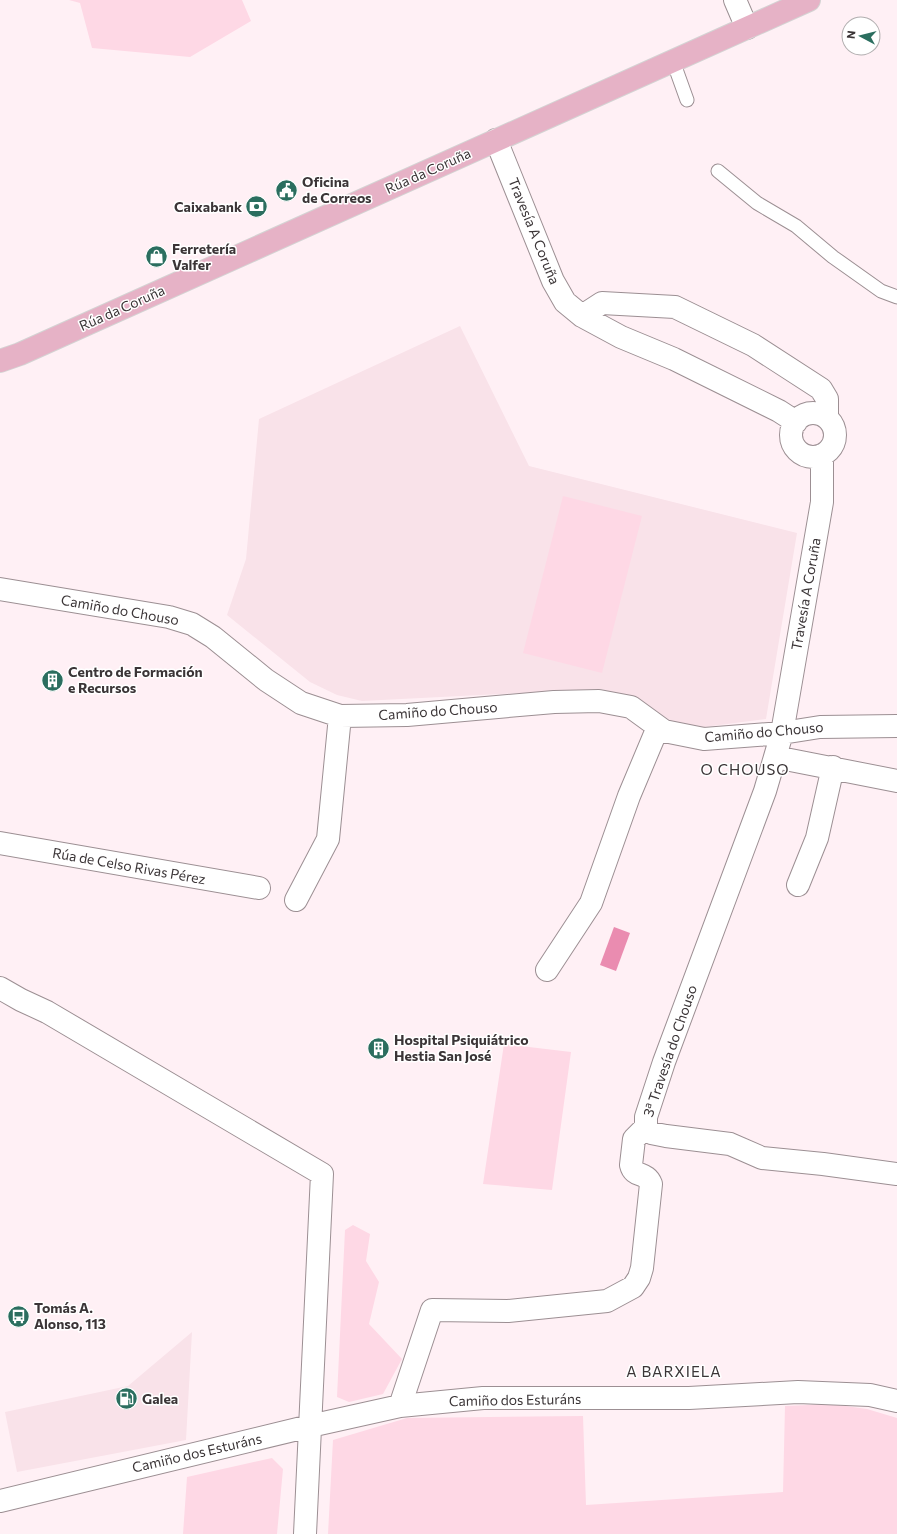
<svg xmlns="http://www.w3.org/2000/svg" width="897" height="1534" font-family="Commissioner,sans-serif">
<rect width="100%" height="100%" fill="#fff0f5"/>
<!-- built -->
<path fill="#f9e2e9" d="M460,326L529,466L797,533L766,719L688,729L671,721L641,700L601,689L362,701L337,695L310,682L227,615L246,559L259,419Z
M192,1332L186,1440L17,1472L5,1412L128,1386Z"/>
<!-- green -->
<path fill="#fed8e5" d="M69,0H242L251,21L190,57L92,48L80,3Z
M563,496L642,516L602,673L523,653Z
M504,1044L571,1052L552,1190L483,1184Z
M353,1225L370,1234L366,1261L379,1282L369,1324L402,1359L383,1394L349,1402L337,1397L345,1230Z
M831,1404L867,1409L897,1418V1534H328L333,1440L407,1418L583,1416L586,1505L783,1492L785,1406Z
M272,1458L283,1469L277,1534H183L187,1477Z"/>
<!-- water -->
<path fill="#ea8cb0" d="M614,927L630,933L616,971L600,965Z"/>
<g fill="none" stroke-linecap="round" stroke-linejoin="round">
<defs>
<path id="lane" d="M673,61L687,100
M718,171L757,203L796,226L833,257L881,291L897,297"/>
<path id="street" d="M735,0L747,28
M496,140L553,281L565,302L582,316L621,337L674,359L779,411L796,422
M582,316L602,303L675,307L753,345L821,389L827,399V417
M791 435a22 22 0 1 1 44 0a22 22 0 1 1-44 0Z
M822,455V502L782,733L765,791L664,1062L646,1117V1127L651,1133L666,1136L730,1144L762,1158L823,1164L897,1174
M0,589L169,617L192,624L213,637L266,680L301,703L340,716L407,715L554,702L599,701L631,707L664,731L704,739L782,733L820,727L897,726
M775,757L897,781
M0,843L259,888
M798,885L817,838L833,767
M296,900L328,839L340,716
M547,970L591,903L629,796L658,727
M0,988L21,1000L47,1012L322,1174L305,1534
M400,1406L432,1310L508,1311L607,1301L633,1287L639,1278L642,1268L651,1184C646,1171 634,1178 631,1165L634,1139L646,1127
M0,1501L310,1426L400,1406L483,1398H689L798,1392L870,1395L897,1401"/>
<path id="primary" d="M0,361L20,354L809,0"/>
</defs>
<!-- lane casing -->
<use href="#lane" stroke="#9c8f93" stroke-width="15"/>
<!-- street casing -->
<use href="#street" stroke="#9c8f93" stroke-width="24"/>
<!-- primary casing -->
<use href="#primary" stroke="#d4d3d3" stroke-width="24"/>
<!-- lane -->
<use href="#lane" stroke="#fff" stroke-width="13"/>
<!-- street -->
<use href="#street" stroke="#fff" stroke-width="22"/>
<!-- primary -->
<use href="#primary" stroke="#e6b2c6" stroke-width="22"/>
</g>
<!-- icons -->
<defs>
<symbol id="civic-disc" viewBox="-11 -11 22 22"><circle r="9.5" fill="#2b6e5f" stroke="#fff"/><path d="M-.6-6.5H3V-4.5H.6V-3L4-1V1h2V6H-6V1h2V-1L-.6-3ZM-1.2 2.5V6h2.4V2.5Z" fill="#fff"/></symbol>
<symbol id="bank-disc" viewBox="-11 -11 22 22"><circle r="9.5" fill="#2b6e5f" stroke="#fff"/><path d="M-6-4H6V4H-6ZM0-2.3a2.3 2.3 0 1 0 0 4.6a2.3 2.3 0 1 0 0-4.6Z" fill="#fff"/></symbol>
<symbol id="shop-disc" viewBox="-11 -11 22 22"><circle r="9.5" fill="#2b6e5f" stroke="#fff"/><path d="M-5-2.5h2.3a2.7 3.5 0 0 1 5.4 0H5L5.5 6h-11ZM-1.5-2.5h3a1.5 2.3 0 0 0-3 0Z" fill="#fff"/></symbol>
<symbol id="building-disc" viewBox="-11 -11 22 22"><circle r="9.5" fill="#2b6e5f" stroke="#fff"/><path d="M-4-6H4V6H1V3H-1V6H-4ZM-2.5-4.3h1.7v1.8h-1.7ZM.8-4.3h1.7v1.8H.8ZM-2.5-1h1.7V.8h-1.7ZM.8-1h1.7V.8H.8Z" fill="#fff"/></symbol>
<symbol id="bus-disc" viewBox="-11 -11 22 22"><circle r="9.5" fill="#2b6e5f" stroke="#fff"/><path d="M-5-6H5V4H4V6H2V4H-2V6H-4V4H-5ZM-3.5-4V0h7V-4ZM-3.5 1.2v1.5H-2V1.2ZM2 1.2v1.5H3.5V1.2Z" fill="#fff"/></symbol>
<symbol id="fuel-disc" viewBox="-11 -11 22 22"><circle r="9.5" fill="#2b6e5f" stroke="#fff"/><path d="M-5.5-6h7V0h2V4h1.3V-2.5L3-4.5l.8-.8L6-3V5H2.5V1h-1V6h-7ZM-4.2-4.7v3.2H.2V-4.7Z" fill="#fff"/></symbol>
</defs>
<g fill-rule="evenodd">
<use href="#civic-disc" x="274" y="178" width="25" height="25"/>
<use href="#bank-disc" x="244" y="194" width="25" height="25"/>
<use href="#shop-disc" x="144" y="244" width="25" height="25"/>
<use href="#building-disc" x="40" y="668" width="25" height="25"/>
<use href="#building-disc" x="366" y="1036" width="25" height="25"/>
<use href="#bus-disc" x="6" y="1304" width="25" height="25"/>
<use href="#fuel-disc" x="114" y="1386" width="25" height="25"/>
</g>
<g text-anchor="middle" stroke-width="3" stroke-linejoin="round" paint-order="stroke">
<!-- street labels -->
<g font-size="14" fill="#3b3537" stroke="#fff">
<text transform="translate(428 171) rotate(-24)" y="5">Rúa da Coruña</text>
<text transform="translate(534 231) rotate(68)" y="5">Travesía A Coruña</text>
<text transform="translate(122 308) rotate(-24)" y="5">Rúa da Coruña</text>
<text transform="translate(806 594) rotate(-80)" y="5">Travesía A Coruña</text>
<text transform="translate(120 610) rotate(10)" y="5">Camiño do Chouso</text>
<text transform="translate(438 711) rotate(-4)" y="5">Camiño do Chouso</text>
<text transform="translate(764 732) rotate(-5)" y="5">Camiño do Chouso</text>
<text transform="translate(129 866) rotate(10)" y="5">Rúa de Celso Rivas Pérez</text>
<text transform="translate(670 1051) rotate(-71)" y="5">3ª Travesía do Chouso</text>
<text transform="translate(515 1400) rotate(-1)" y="5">Camiño dos Esturáns</text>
<text transform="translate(197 1453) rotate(-13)" y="5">Camiño dos Esturáns</text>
</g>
<!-- poi labels -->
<g font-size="14" font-weight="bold" fill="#3b3537" stroke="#fff" text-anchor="start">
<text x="302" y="187">Oficina<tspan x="302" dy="16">de Correos</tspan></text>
<text x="242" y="212" text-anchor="end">Caixabank</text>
<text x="172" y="254">Ferretería<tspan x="172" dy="16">Valfer</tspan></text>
<text x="68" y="677">Centro de Formación<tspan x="68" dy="16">e Recursos</tspan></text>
<text x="394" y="1045">Hospital Psiquiátrico<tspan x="394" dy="16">Hestia San José</tspan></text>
<text x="34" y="1313">Tomás A.<tspan x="34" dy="16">Alonso, 113</tspan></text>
<text x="142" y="1404">Galea</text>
</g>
<!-- neighbourhood labels -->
<g font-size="15" letter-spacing="1" fill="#3b3537" stroke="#fff">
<text x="745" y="775">O CHOUSO</text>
<text x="674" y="1377">A BARXIELA</text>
</g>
</g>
<!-- north arrow -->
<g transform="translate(861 36) rotate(277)"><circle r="19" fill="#ffffff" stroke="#b1aeaf"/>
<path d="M0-3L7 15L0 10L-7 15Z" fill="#2b6e5f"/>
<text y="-6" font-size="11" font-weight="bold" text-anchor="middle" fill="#3b3537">N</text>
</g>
</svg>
